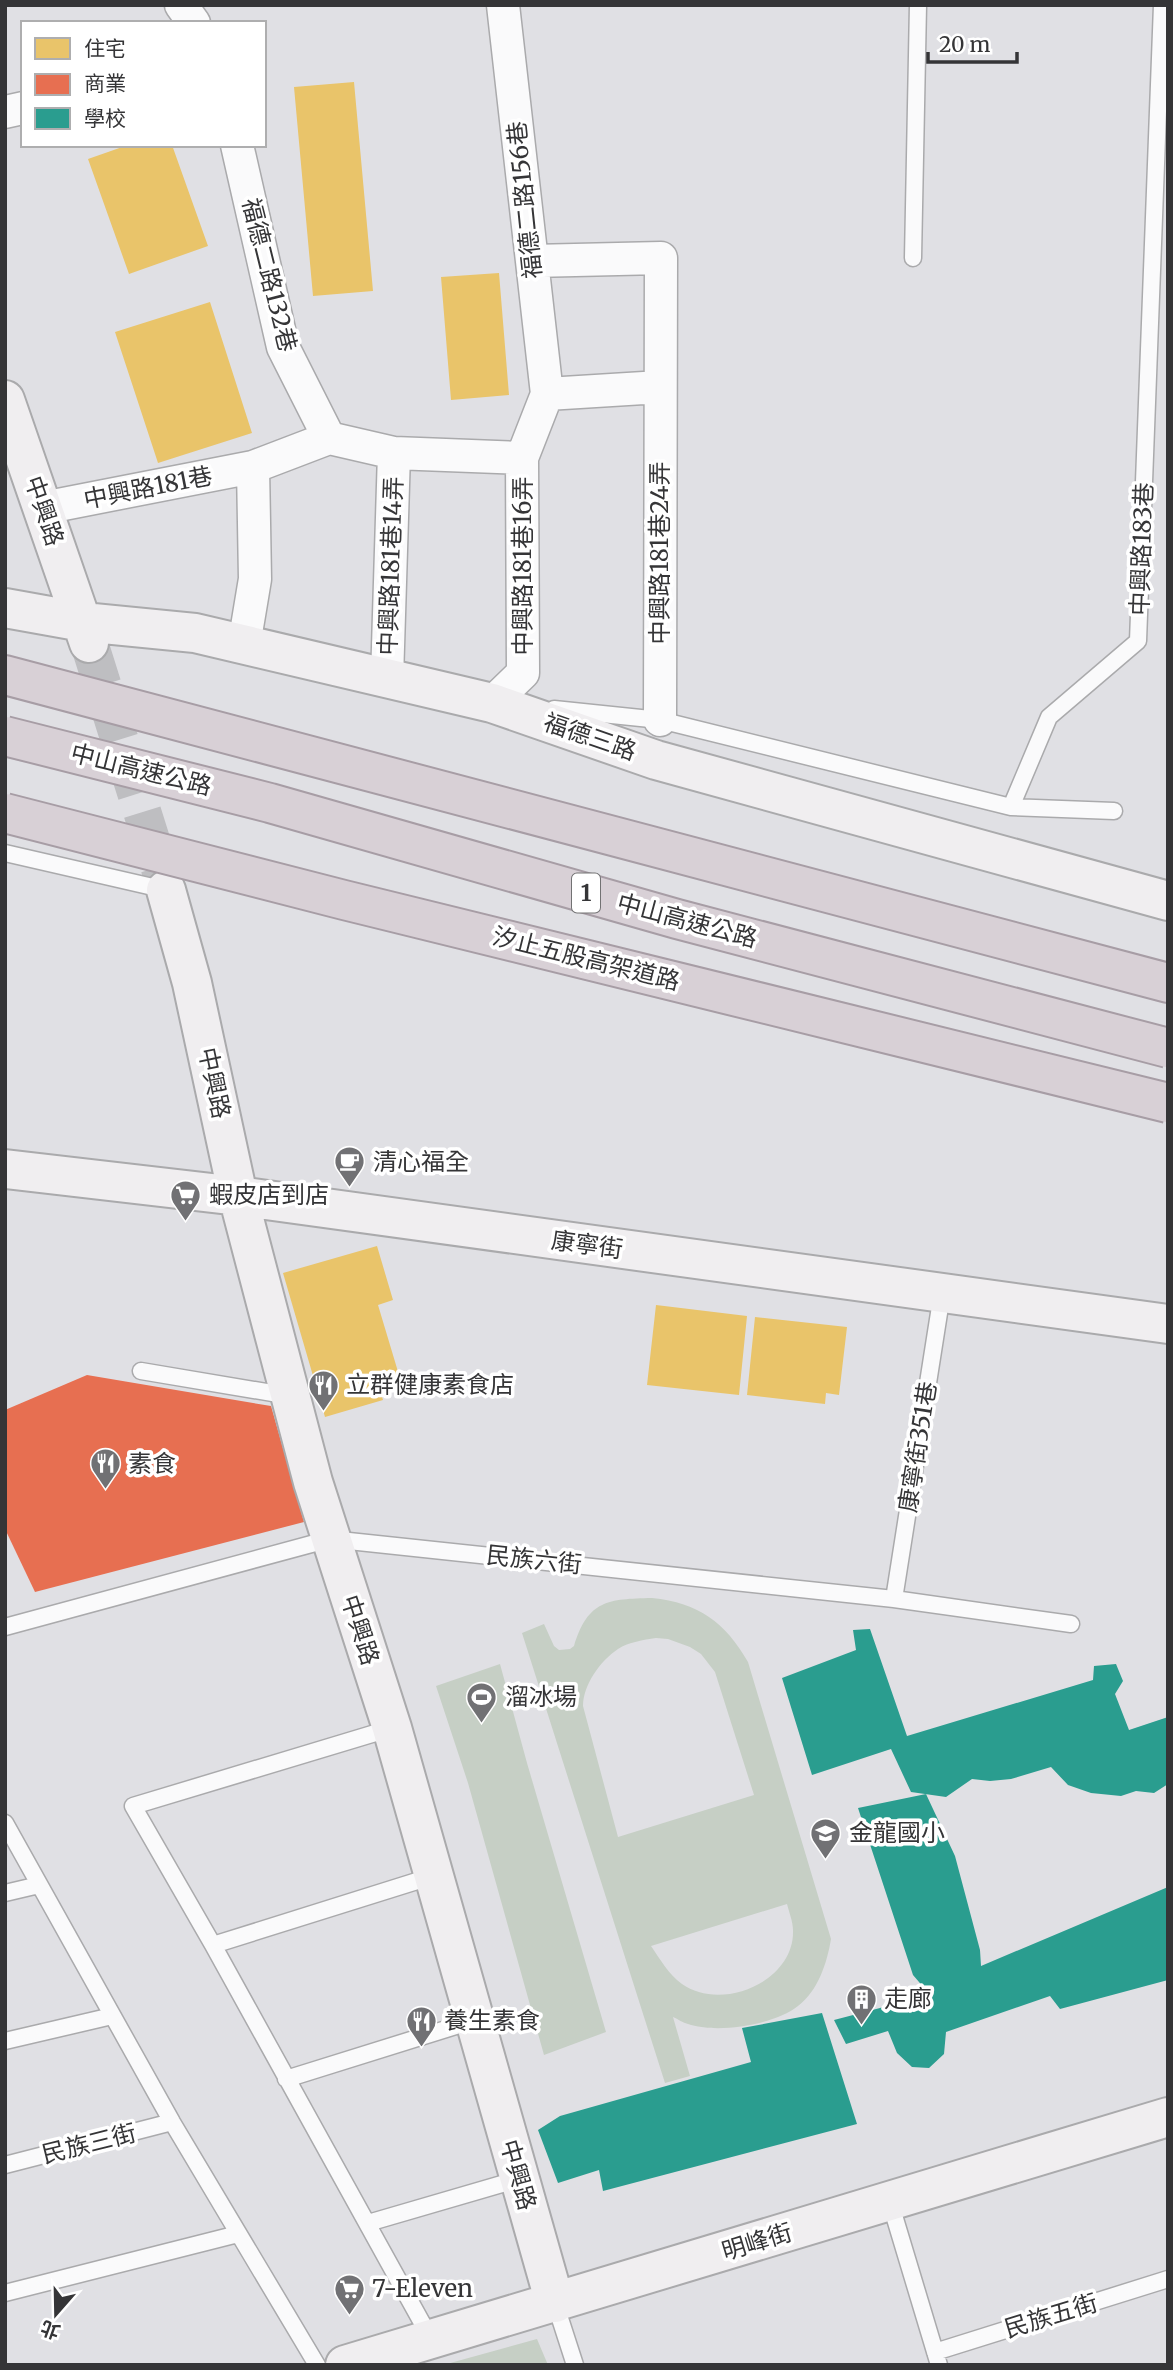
<svg xmlns="http://www.w3.org/2000/svg" width="1173" height="2370" font-family="Merriweather,'Noto Sans TC',serif">
<rect width="100%" height="100%" fill="#e0e0e4"/>
<!-- green -->
<path fill="#c6cfc5" fill-rule="evenodd" d="M652,1598C699,1603 725,1622 748,1662L831,1939C827,1963 818,1991 798,2006C774,2025 717,2034 688,2024C683,2023 678,2019 673,2017L690,2076L665,2083L522,1633L544,1624L554,1646L559,1650L570,1649L574,1646C588,1600 608,1599 652,1598ZM656,1638L668,1639L690,1647L701,1654L715,1672L754,1795L618,1837L583,1706C583,1685 600,1661 618,1649C629,1642 643,1640 656,1638ZM787,1904C789,1912 793,1922 793,1930C795,1982 721,2012 682,1984C669,1975 660,1959 651,1946Z
M500,1664L527,1763L606,2032L544,2055L468,1783L436,1686Z
M537,2339L548,2365H443Z"/>
<!-- homes -->
<path fill="#e9c46a" d="M354,82L373,291L313,296L294,87Z
M128,145H172L208,246L129,274L88,159Z
M499,273L509,395L451,400L441,277Z
M210,302L252,433L158,463L115,332Z
M377,1246L393,1300L378,1305L399,1375L377,1382L383,1400L325,1417L283,1273Z
M656,1305L747,1316L739,1395L647,1385Z
M755,1317L847,1327L839,1395L826,1393L825,1404L747,1395Z"/>
<!-- shops -->
<path fill="#e76f51" d="M87,1375L271,1406L304,1522L35,1592L5,1529V1410Z"/>
<!-- schools -->
<path fill="#2a9d8f" d="M870,1629L907,1736L1093,1680L1094,1666L1116,1664L1123,1681L1115,1694L1129,1730L1168,1717V1784L1154,1793L1136,1791L1121,1796L1091,1793L1068,1785L1051,1767L1011,1779L990,1781L972,1779L946,1797L911,1792L891,1749L812,1775L782,1678L856,1650L853,1630Z
M926,1794L955,1856L980,1950L981,1966L1168,1887V1980L1060,2009L1050,1996L946,2032L944,2054L929,2068L912,2067L897,2053L888,2031L846,2044L834,2020L880,2008L925,1989L913,1975L858,1808Z
M822,2013L857,2124L603,2191L599,2170L558,2183L538,2130L560,2116L751,2062L742,2028Z"/>
<g fill="none" stroke-linecap="round" stroke-linejoin="round">
<!-- secondary-tunnel -->
<path stroke="#bebec1" stroke-width="38" stroke-dasharray="38 19" stroke-linecap="butt" d="M91,649L163,878"/>
<defs>
<path id="lane" d="M913,258L918,5
M554,709L660,720L1011,807L1049,717L1138,641L1162,5
M1011,807L1114,811
M5,853L166,890
M141,1371L290,1396
M894,1599L942,1294
M5,1627L330,1539L894,1599L1071,1624
M392,1728L133,1806L213,1945L431,2339
M5,1823L172,2122L317,2365
M5,1893L39,1885
M213,1945L433,1876
M5,2041L112,2016
M286,2079L475,2020
M5,2165L172,2122
M890,2202L939,2365
M368,2223L519,2179
M5,2293L238,2234
M555,2303L575,2365
M935,2352L1168,2279"/>
<path id="street" d="M181,5L194,23
M503,5L547,394
M5,112L23,108
M237,145L283,347L329,438
M532,261L661,258L660,720
M329,438L394,453L522,458L547,394L660,387
M43,508L253,467
M244,645L255,579L253,467L329,438
M387,679L394,453
M492,703L523,673L522,458"/>
<path id="secondary" d="M5,400L89,643
M5,608L83,622L195,633L492,703L656,760L1168,901
M166,890L192,983L238,1196L313,1482L392,1728L555,2303
M5,1169L238,1196L1168,1324
M345,2365L1168,2117"/>
<path id="highway" d="M5,675L1168,983"/>
</defs>
<!-- lane casing -->
<use href="#lane" stroke="#aaaaac" stroke-width="19"/>
<!-- street casing -->
<use href="#street" stroke="#aaaaac" stroke-width="35"/>
<!-- secondary casing -->
<use href="#secondary" stroke="#aaaaac" stroke-width="42"/>
<!-- highway casing -->
<use href="#highway" stroke="#a79da5" stroke-width="42"/>
<!-- lane -->
<use href="#lane" stroke="#fafafb" stroke-width="16"/>
<!-- street -->
<use href="#street" stroke="#fafafb" stroke-width="32"/>
<!-- secondary -->
<use href="#secondary" stroke="#f0eef0" stroke-width="38"/>
<!-- highway -->
<use href="#highway" stroke="#d8d0d6" stroke-width="38"/>
<defs>
<path id="highway-bridge" d="M5,736L270,803L677,919L1168,1048
M5,813L344,900L1168,1103"/>
</defs>
<!-- highway-bridge casing -->
<use href="#highway-bridge" stroke="#a79da5" stroke-width="42" stroke-linecap="butt"/>
<!-- highway-bridge -->
<use href="#highway-bridge" stroke="#d8d0d6" stroke-width="38"/>
</g>
<!-- icons -->
<defs>
<symbol id="cafe-pin" viewBox="-11 -11 22 30"><path d="M0 17L-7.5 6A9.5 9.5 0 1 1 7.5 6Z" fill="#717174" stroke="#fff"/><path d="M-5.5-4.5H6V0H3Q3 3.5 0 3.5H-2.5Q-5.5 3.5-5.5 0ZM3-3.2v2h1.7v-2ZM-6 4.5H4V6H-6Z" fill="#fff"/></symbol>
<symbol id="supermarket-pin" viewBox="-11 -11 22 30"><path d="M0 17L-7.5 6A9.5 9.5 0 1 1 7.5 6Z" fill="#717174" stroke="#fff"/><path d="M-6-5.5h2.5l.6 2H6L4.5 2H-2.5L-4.4-4H-6ZM-1.5 3.2a1.3 1.3 0 1 0 .1 0ZM3 3.2a1.3 1.3 0 1 0 .1 0Z" fill="#fff"/></symbol>
<symbol id="restaurant-pin" viewBox="-11 -11 22 30"><path d="M0 17L-7.5 6A9.5 9.5 0 1 1 7.5 6Z" fill="#717174" stroke="#fff"/><path d="M-5-6h1v4h1v-4h1v4h1v-4h1v5L-1.5 .5V6h-2V.5L-5-1ZM5-6V6H3V1.5H1.5Q1.5-4 5-6Z" fill="#fff"/></symbol>
<symbol id="stadium-pin" viewBox="-11 -11 22 30"><path d="M0 17L-7.5 6A9.5 9.5 0 1 1 7.5 6Z" fill="#717174" stroke="#fff"/><path d="M0-5a6.5 5 0 1 0 0 10a6.5 5 0 1 0 0-10ZM-3.5-1.8h7v3.6h-7Z" fill="#fff"/></symbol>
<symbol id="school-pin" viewBox="-11 -11 22 30"><path d="M0 17L-7.5 6A9.5 9.5 0 1 1 7.5 6Z" fill="#717174" stroke="#fff"/><path d="M0-5L7-2L0 1L-7-2ZM-4 1L0 2.5L4 1V4Q0 6-4 4Z" fill="#fff"/></symbol>
<symbol id="building-pin" viewBox="-11 -11 22 30"><path d="M0 17L-7.5 6A9.5 9.5 0 1 1 7.5 6Z" fill="#717174" stroke="#fff"/><path d="M-4-6H4V6H1V3H-1V6H-4ZM-2.5-4.3h1.7v1.8h-1.7ZM.8-4.3h1.7v1.8H.8ZM-2.5-1h1.7V.8h-1.7ZM.8-1h1.7V.8H.8Z" fill="#fff"/></symbol>
</defs>
<g fill-rule="evenodd">
<use href="#cafe-pin" x="332" y="1144" width="35" height="47"/>
<use href="#supermarket-pin" x="168" y="1178" width="35" height="47"/>
<use href="#restaurant-pin" x="306" y="1368" width="35" height="47"/>
<use href="#restaurant-pin" x="88" y="1446" width="35" height="47"/>
<use href="#stadium-pin" x="464" y="1680" width="35" height="47"/>
<use href="#school-pin" x="808" y="1816" width="35" height="47"/>
<use href="#building-pin" x="844" y="1982" width="35" height="47"/>
<use href="#restaurant-pin" x="404" y="2004" width="35" height="47"/>
<use href="#supermarket-pin" x="332" y="2272" width="35" height="47"/>
</g>
<g text-anchor="middle" stroke-width="7" stroke-linejoin="round" paint-order="stroke">
<!-- shield labels -->
<rect fill="#fff" stroke="#727273" stroke-width="2" x="572" y="873.5" width="28" height="39" rx="5"/>
<g font-size="23" font-weight="bold" fill="#353537">
<text x="586" y="901">1</text>
</g>
<!-- street labels -->
<g font-size="24" fill="#353537" stroke="#fff">
<text transform="translate(525 200) rotate(-96)" y="8">福德二路156巷</text>
<text transform="translate(269 275) rotate(76)" y="8">福德二路132巷</text>
<text transform="translate(148 488) rotate(-11)" y="8">中興路181巷</text>
<text transform="translate(44 511) rotate(71)" y="8">中興路</text>
<text transform="translate(1142 549) rotate(-88)" y="8">中興路183巷</text>
<text transform="translate(660 553) rotate(-90)" y="8">中興路181巷24弄</text>
<text transform="translate(391 566) rotate(-88)" y="8">中興路181巷14弄</text>
<text transform="translate(523 566) rotate(-90)" y="8">中興路181巷16弄</text>
<text transform="translate(590 737) rotate(19)" y="8">福德三路</text>
<text transform="translate(141 770) rotate(14)" y="8">中山高速公路</text>
<text transform="translate(687 921) rotate(15)" y="8">中山高速公路</text>
<text transform="translate(586 959) rotate(14)" y="8">汐止五股高架道路</text>
<text transform="translate(214 1083) rotate(78)" y="8">中興路</text>
<text transform="translate(587 1245) rotate(8)" y="8">康寧街</text>
<text transform="translate(918 1447) rotate(-81)" y="8">康寧街351巷</text>
<text transform="translate(534 1560) rotate(6)" y="8">民族六街</text>
<text transform="translate(360 1630) rotate(72)" y="8">中興路</text>
<text transform="translate(89 2144) rotate(-14)" y="8">民族三街</text>
<text transform="translate(518 2175) rotate(74)" y="8">中興路</text>
<text transform="translate(757 2242) rotate(-17)" y="8">明峰街</text>
<text transform="translate(1051 2316) rotate(-17)" y="8">民族五街</text>
</g>
<!-- poi labels -->
<g font-size="24" fill="#353537" stroke="#fff" text-anchor="start">
<text x="373" y="1170">清心福全</text>
<text x="209" y="1203">蝦皮店到店</text>
<text x="346" y="1393">立群健康素食店</text>
<text x="128" y="1472">素食</text>
<text x="505" y="1705">溜冰場</text>
<text x="849" y="1841">金龍國小</text>
<text x="884" y="2007">走廊</text>
<text x="444" y="2029">養生素食</text>
<text x="372" y="2297">7-Eleven</text>
</g>
</g>
<!-- border -->
<rect width="1173" height="2370" fill="none" stroke="#353537" stroke-width="14"/>
<!-- legend -->
<rect x="21" y="21" width="245" height="126" fill="#ffffff" stroke="#aeaeaf" stroke-width="2"/>
<rect x="35" y="38" width="35" height="21" fill="#e9c46a" stroke="#aeaeaf" stroke-width="2"/>
<text x="84" y="56" font-size="21" fill="#353537">住宅</text>
<rect x="35" y="74" width="35" height="21" fill="#e76f51" stroke="#aeaeaf" stroke-width="2"/>
<text x="84" y="91" font-size="21" fill="#353537">商業</text>
<rect x="35" y="108" width="35" height="21" fill="#2a9d8f" stroke="#aeaeaf" stroke-width="2"/>
<text x="84" y="126" font-size="21" fill="#353537">學校</text>
<!-- north arrow -->
<g transform="translate(56 2314) rotate(200)" stroke="#ffffff" stroke-width="5" paint-order="stroke">
<path d="M0-5L12 26L0 18L-12 26Z" fill="#353537"/>
<text y="-10" font-size="19" font-weight="bold" text-anchor="middle" fill="#353537">北</text>
</g>
<!-- scale -->
<path d="M928 52v10h89v-10" fill="none" stroke="#353537" stroke-width="3.5"/>
<text x="939" y="52" font-size="21" fill="#353537" stroke="#ffffff" stroke-width="5" paint-order="stroke">20 m</text>
</svg>
